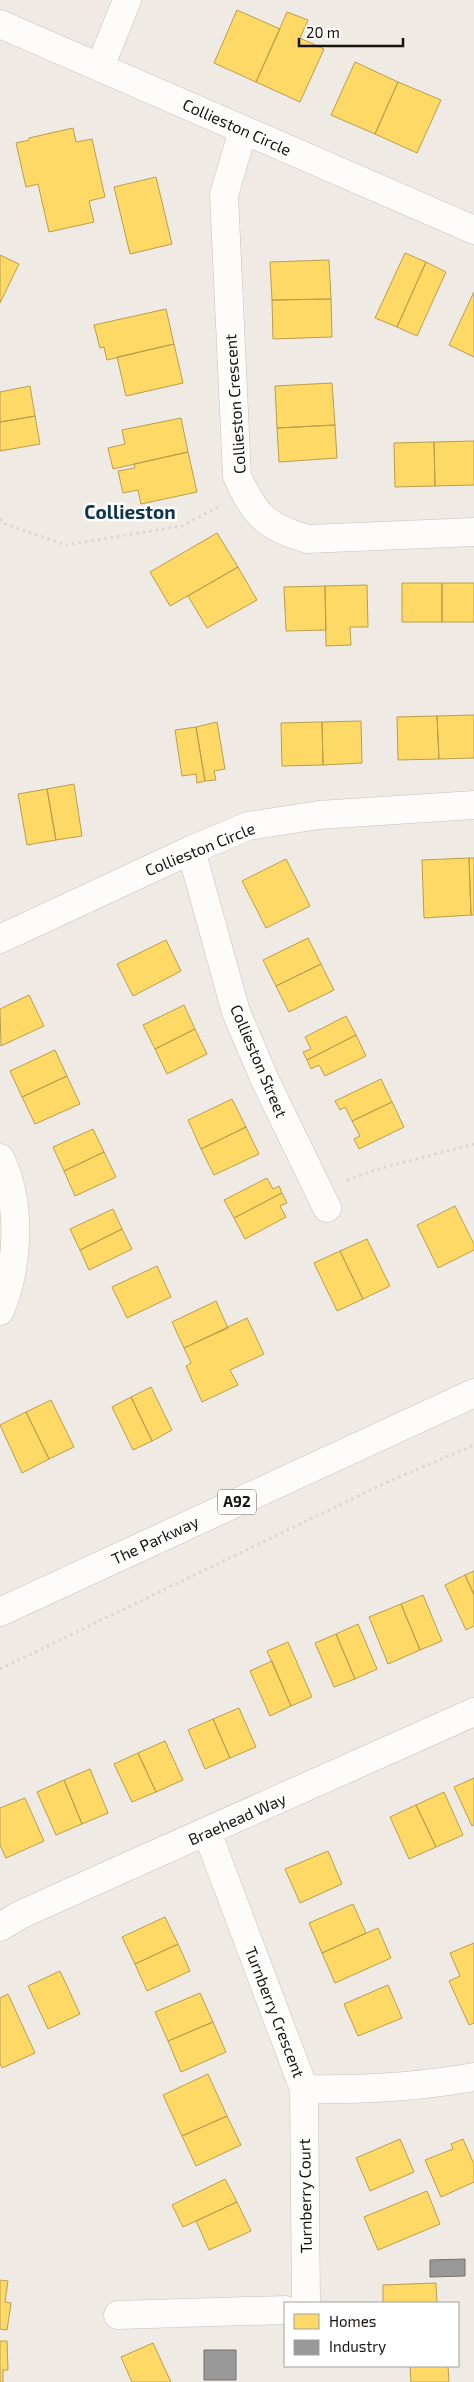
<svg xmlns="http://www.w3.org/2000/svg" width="474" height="2382" font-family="'Exo 2',sans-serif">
<rect width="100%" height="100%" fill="#efeae4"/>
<!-- homes -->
<path fill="#ffd966" stroke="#b99e4c" d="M237,10L280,29L256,82L214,63Z
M287,12L308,20L300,38L324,49L300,102L256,82Z
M355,62L398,82L375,134L331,115Z
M398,82L441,100L417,153L375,134Z
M73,128L76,142L92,139L105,197L89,201L94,222L49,232L38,184L26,187L16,143L29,140V138Z
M156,177L172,244L130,254L114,187Z
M405,253L426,262L397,327L375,318Z
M0,255L19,264L0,303Z
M329,260L331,299L272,300L270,262Z
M426,262L446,272L417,336L397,327Z
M474,292V357L449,345Z
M331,299L332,337L273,339L272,300Z
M166,309L174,344L107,360L104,347L100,348L94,325Z
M174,344L183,383L126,396L117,357Z
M332,383L335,425L277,428L275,386Z
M30,386L35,416L0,422V392Z
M35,416L40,444L0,451V422Z
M181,418L188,452L113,469L108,448L125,444L122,430Z
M335,425L337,458L279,462L277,428Z
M474,441V485L435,486L434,442Z
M434,442L435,486L395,487L394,443Z
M188,452L197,492L141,504L138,490L123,493L118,471L135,468L134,464Z
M217,533L238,567L170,606L150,572Z
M238,567L257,600L207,628L188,596Z
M402,583H442V622H402Z
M442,583H474V622H442Z
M367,585L368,627H350L351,645L326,646L325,586Z
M325,586L326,630L286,631L284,587Z
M474,715V758L439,759L437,716Z
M437,716L439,759L398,760L397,717Z
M361,721L362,763L323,765L322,722Z
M217,722L225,769L214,771L216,780L205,781L196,727Z
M322,722L323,765L282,766L281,723Z
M196,727L205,781L197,783L196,774L182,776L175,730Z
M74,784L82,836L56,840L47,789Z
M47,789L56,840L27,845L18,794Z
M469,858L471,915L424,918L422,860Z
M469,858H474V915H471Z
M286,859L310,906L266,928L242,881Z
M308,938L321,964L276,986L263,960Z
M166,940L181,971L133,996L117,964Z
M321,964L334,990L289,1012L276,986Z
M29,995L44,1026L1,1046L0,1009Z
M184,1005L195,1029L155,1049L143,1025Z
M346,1016L356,1035L307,1060L303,1052L311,1049L305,1037Z
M195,1029L207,1054L167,1074L155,1049Z
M356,1035L366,1056L325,1076L319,1065L311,1069L307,1060Z
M55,1050L67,1076L22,1097L10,1071Z
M67,1076L80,1104L35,1124L22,1097Z
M381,1079L392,1102L352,1121L345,1107L340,1110L335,1101Z
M232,1099L246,1127L201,1149L188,1120Z
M392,1102L404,1127L359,1149L354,1139L360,1136L352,1121Z
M246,1127L259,1154L214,1175L201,1149Z
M93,1129L104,1152L64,1171L53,1147Z
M104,1152L116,1177L75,1196L64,1171Z
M267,1178L273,1189L279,1186L282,1193L234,1218L224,1200Z
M282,1193L287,1203L280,1206L286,1217L245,1239L234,1218Z
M455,1206L474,1244V1250L438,1268L417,1225Z
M113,1209L122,1229L80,1250L70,1229Z
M122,1229L132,1249L89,1270L80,1250Z
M367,1239L390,1286L363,1299L340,1251Z
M340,1251L363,1299L337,1311L314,1263Z
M157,1266L171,1297L127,1318L112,1287Z
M216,1301L228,1328L184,1348L172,1322Z
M247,1318L264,1354L230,1370L238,1385L202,1402L186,1366L191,1363L184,1348Z
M151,1387L172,1430L152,1441L131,1397Z
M131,1397L152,1441L133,1450L112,1407Z
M51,1400L74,1447L49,1459L26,1412Z
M26,1412L49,1459L22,1473L0,1425Z
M474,1571V1595L465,1575Z
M465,1575L474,1595V1626L466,1630L445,1585Z
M423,1595L442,1641L420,1650L401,1604Z
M401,1604L420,1650L388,1664L369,1617Z
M358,1624L377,1669L355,1679L336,1634Z
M336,1634L355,1679L334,1687L315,1643Z
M288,1642L312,1697L291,1706L267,1651Z
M272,1661L291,1706L270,1716L250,1671Z
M239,1708L256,1747L230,1758L213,1719Z
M213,1719L230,1758L205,1769L188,1730Z
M165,1741L183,1780L156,1792L138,1753Z
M138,1753L156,1792L132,1802L114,1764Z
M90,1769L108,1813L82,1824L64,1780Z
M474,1778V1825L472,1826L454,1787Z
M64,1780L82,1824L56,1835L37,1792Z
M444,1792L463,1835L436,1847L416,1805Z
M25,1798L44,1841L6,1858L0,1845V1808Z
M416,1805L436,1847L409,1859L390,1817Z
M328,1851L342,1884L300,1903L285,1869Z
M353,1904L366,1933L322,1953L309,1923Z
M165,1917L178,1944L135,1964L122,1937Z
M378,1928L391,1958L335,1983L322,1953Z
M474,1943V2023L469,2025L449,1981L460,1976L450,1953Z
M178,1944L190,1971L147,1991L135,1964Z
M60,1971L80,2014L48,2029L28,1986Z
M388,1985L402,2018L358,2036L344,2004Z
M200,1993L213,2022L168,2041L155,2012Z
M8,1994L35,2053L2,2068L0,2063V1998Z
M213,2022L226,2052L181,2072L168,2041Z
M208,2074L227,2116L182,2136L163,2095Z
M227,2116L241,2145L196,2166L182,2136Z
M400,2139L414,2172L370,2191L356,2158Z
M463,2139L474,2164V2182L441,2197L425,2160L453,2149L451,2144Z
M225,2179L237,2202L183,2227L172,2205Z
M427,2191L440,2224L378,2250L364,2217Z
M237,2202L251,2231L209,2250L196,2221Z
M0,2280L8,2281L5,2302L11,2303L7,2330L0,2329Z
M436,2283L437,2303H383V2285Z
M0,2341H7L8,2370H3V2382H0Z
M153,2343L171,2382H132L121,2357Z
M410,2366H448L449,2382H411Z"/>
<!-- industry -->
<path fill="#999" stroke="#727170" d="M465,2259V2276L430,2277V2260Z
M204,2350H236V2380H204Z"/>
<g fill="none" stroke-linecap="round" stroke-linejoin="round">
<defs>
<path id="street" d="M0,24L474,230
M100,67L127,0
M243,130L224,195L237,476C255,516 266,527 308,539L474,532
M191,850L236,1012L265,1080L327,1208
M0,939L191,850L248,826L319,815L474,805
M0,1158C22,1203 19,1265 0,1311
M207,1832L304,2089C361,2090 418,2087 474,2077
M0,1927L20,1915L104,1877L474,1712
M304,2089L306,2303
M118,2315L285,2310"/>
<path id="primary" d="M0,1612L474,1393"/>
</defs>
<!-- street casing -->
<use href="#street" stroke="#c5c1bd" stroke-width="29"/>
<!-- primary casing -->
<use href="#primary" stroke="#c5c1bd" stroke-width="29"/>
<!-- path -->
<path stroke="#d8d7d6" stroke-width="3" stroke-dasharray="2.5 4" stroke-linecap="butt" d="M0,519L3,523L65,545L182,526L218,507
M347,1180L375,1170L474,1144
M0,1669L383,1484L474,1445"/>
<!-- street -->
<use href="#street" stroke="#fdfcfb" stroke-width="28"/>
<!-- primary -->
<use href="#primary" stroke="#fdfcfb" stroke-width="28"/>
</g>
<g text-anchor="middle" stroke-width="5" stroke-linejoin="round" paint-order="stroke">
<!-- shield labels -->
<rect fill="#fff" stroke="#5c5a58" stroke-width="1" x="218" y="1489.5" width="38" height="25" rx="4"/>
<g font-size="15" font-weight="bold" fill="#161310">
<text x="237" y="1507">A92</text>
</g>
<!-- street labels -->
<g font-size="16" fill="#161310" stroke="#fff">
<text transform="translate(237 127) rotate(24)" y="6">Collieston Circle</text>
<text transform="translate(235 404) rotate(-94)" y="6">Collieston Crescent</text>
<text transform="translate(200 849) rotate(-22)" y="6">Collieston Circle</text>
<text transform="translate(259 1061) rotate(67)" y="6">Collieston Street</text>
<text transform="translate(155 1540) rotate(-25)" y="6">The Parkway</text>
<text transform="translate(237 1819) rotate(-24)" y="6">Braehead Way</text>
<text transform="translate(275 2012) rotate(69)" y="6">Turnberry Crescent</text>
<text transform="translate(305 2196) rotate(-91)" y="6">Turnberry Court</text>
</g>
<!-- quarter labels -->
<g font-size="19" font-weight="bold" fill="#0e354c" stroke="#fff">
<text x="130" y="519">Collieston</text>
</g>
</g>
<!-- legend -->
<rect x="284" y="2302" width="175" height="65" fill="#ffffff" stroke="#a2a19f"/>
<rect x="294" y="2314" width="25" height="15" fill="#ffd966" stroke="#a2a19f"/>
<text x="329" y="2327" font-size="15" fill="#161310">Homes</text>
<rect x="294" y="2340" width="25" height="15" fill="#999999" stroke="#a2a19f"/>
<text x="329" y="2352" font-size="15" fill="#161310">Industry</text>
<!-- scale -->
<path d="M299 38v8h104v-8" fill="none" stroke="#161310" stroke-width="2.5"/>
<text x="306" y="38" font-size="15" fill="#161310" stroke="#ffffff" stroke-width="4" paint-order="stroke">20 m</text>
</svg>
